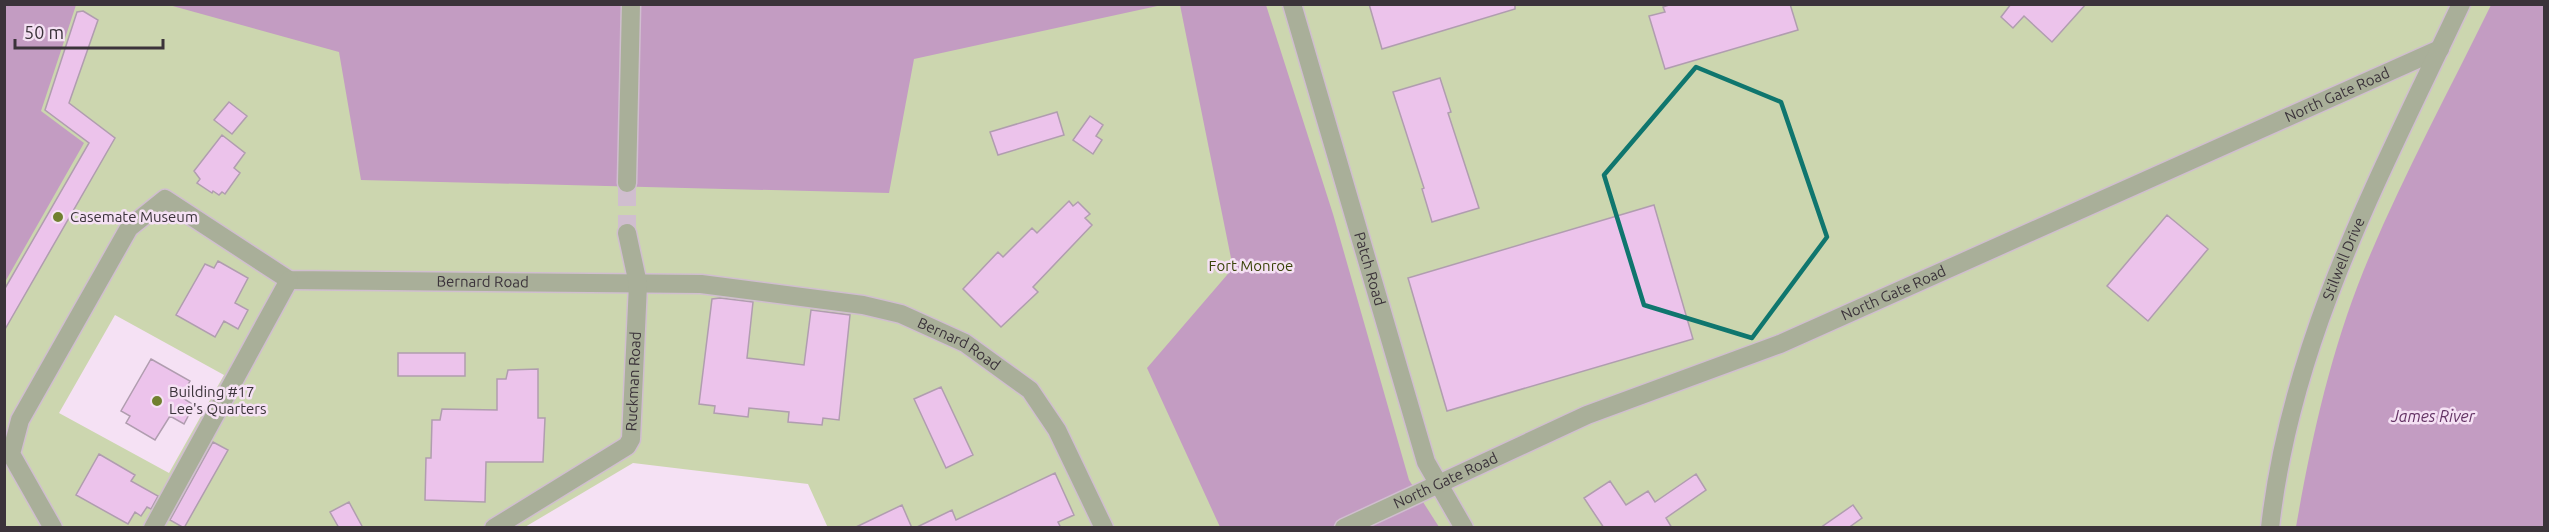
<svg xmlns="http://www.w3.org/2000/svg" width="2549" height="532" font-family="Ubuntu,sans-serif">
<rect width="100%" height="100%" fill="#f5e1f4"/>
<!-- green -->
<path fill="#ccd6af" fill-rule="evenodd" d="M4,5H2498L2314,528H828L808,484L633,463L525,527H5ZM115,315L224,375L169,473L59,413Z"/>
<!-- water -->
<path fill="#c39cc2" d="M5,5H76L41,111L84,143L5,282Z
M169,5H1162L914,59L889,193L361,180L339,52Z
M1180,5H1266L1333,214L1409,480L1439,527H1220L1147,368L1233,268Z
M2491,5H2544V527H2296C2311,441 2330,354 2363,272C2400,181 2448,93 2491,5Z"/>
<!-- building -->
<path fill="#ecc3eb" stroke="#b09daf" stroke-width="1.5" d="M1369,4H1515V9L1382,49Z
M1672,4H1790L1798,30L1665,69L1649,16L1665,12L1663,7Z
M2011,4H2086L2052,42L2024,16L2013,28L2001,17Z
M83,11L98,20L69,103L115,138L4,331V290L89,143L45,110L77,12Z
M1440,78L1451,112L1448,113L1479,208L1432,222L1422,189L1424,188L1393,92Z
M229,102L247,116L232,134L214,120Z
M1057,112L1064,135L998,155L990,132Z
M1090,116L1103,125L1096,136L1102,140L1093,154L1073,140Z
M222,135L245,153L234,168L240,173L225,194L222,192L219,195L213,191L212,193L197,183L200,179L194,171Z
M1069,201L1073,206L1078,202L1090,214L1085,218L1092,225L1033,287L1038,292L1001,327L963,289L998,252L1003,257L1032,228L1037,233Z
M1654,205L1693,339L1447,411L1408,278Z
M2167,215L2208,249L2148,321L2107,286Z
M218,261L248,278L235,303L248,310L238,329L224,321L215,337L176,315L205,264L214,268Z
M720,298L753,302L747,358L804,365L811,310L850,315L839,420L823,418L822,425L788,422L789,412L749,408L748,417L714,413L715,406L699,404L712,299Z
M398,353H465V376H398Z
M151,359L190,381L181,397L194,405L184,424L170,416L155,440L126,423L130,416L121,411Z
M538,369V418H545L543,462H486L485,502L425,500L426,458H431L432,420H440L442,409L497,410V379H506L508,370Z
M941,387L973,455L946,468L914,399Z
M213,442L228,450L184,528L170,520Z
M99,454L135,475L131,481L158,496L151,509L147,507L141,516L135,512L128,524L76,495Z
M1055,473L1074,515L1058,522L1061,528H915L952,510L956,520Z
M1696,474L1706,490L1666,518L1672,528H1604L1584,498L1610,481L1626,505L1648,491L1655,502Z
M349,502L363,528H339L330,512Z
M902,505L912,528H854Z
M1853,505L1862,518L1848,528H1820Z"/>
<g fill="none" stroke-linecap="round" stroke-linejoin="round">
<!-- minor-tunnel -->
<path stroke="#d0becf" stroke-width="18" stroke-dasharray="18 9" stroke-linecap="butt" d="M627,233V183"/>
<defs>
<g id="minor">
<path id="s1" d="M1292,4L1426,462L1464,528"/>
<path d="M627,183L631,4"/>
<path id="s2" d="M53,528L11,454L20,420L129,228L165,199L289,280L701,284L863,305L901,314L965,343L1030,390L1057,430L1104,528"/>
<path d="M153,528L289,280"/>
<path id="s3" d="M494,528L627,446L631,439L638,284L627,233"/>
<path id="s4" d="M1344,528L1587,415L1780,344L2440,49"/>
<path id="s5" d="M2270,528C2291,338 2381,174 2461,4"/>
</g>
</defs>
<!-- minor casing -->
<use href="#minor" stroke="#d0becf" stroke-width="21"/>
<!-- minor -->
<use href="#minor" stroke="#a9af99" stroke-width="18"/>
</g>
<!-- marked area -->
<path fill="none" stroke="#0f766e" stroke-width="4.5" stroke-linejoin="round" d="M1696,67L1781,102L1827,237L1752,338L1644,305L1604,175Z"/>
<!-- markers -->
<g fill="#70802f" stroke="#f5e1f4" stroke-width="2">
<circle cx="58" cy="217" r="6"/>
<circle cx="157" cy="401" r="6"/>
</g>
<g text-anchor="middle" stroke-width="5" stroke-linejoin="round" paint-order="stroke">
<!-- street labels -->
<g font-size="15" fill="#3b333a" stroke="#f5e1f4">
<text dy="5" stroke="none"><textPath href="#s4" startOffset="1084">North Gate Road</textPath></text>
<text dy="5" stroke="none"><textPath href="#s5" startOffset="280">Stilwell Drive</textPath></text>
<text dy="5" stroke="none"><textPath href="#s1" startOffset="276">Patch Road</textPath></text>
<text dy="5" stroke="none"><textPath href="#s2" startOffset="729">Bernard Road</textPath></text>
<text dy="5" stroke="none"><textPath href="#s4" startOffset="598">North Gate Road</textPath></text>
<text dy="5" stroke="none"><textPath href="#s2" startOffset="1215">Bernard Road</textPath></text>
<text dy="5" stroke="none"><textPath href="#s3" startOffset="222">Ruckman Road</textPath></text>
<text dy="5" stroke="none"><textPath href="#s4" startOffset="112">North Gate Road</textPath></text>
</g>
<!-- poi labels -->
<g font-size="15" fill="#3b333a" stroke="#f5e1f4" text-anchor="start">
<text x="70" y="222">Casemate Museum</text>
<text x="169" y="397">Building #17<tspan x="169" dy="17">Lee's Quarters</tspan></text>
</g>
<!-- park labels -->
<g font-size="15" fill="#3a4409" stroke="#f5e1f4">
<text x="1251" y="271">Fort Monroe</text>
</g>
<!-- water labels -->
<g font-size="16" font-style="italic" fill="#643364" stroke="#f5e1f4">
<text x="2433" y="422">James River</text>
</g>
</g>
<!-- border -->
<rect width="2549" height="532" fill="none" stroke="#3b333a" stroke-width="12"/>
<!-- scale -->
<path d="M15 39v9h148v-9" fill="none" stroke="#3b333a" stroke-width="3"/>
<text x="24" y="39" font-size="18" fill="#3b333a" stroke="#f5e1f4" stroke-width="4.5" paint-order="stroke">50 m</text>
</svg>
